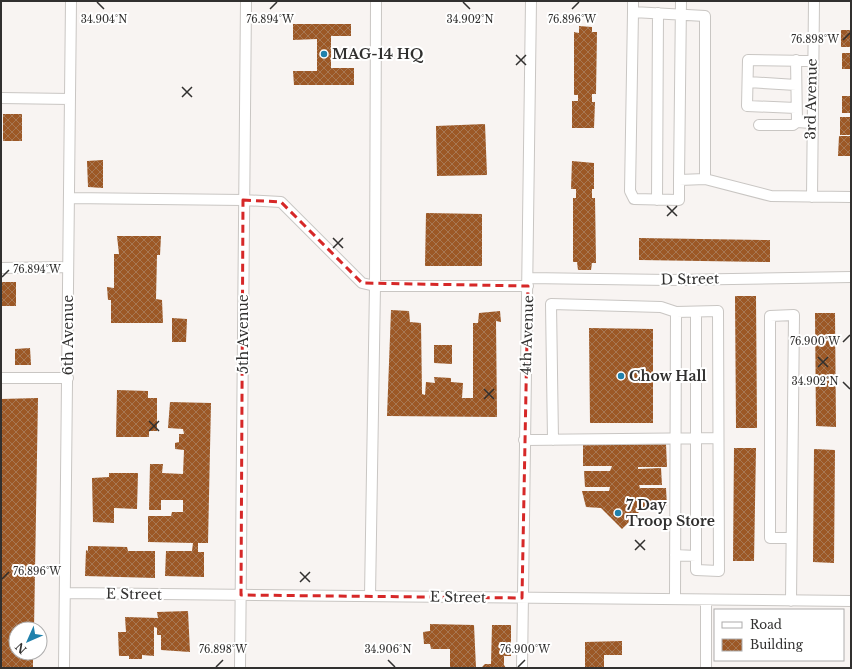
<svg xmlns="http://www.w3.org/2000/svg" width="852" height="669" font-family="'Libre Baskerville',serif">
<defs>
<pattern id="building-cross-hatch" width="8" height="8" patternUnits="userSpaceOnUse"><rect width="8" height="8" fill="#9c5826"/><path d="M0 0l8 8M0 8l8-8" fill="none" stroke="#a77854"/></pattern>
</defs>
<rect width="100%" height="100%" fill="#f8f4f2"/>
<!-- building -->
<path fill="url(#building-cross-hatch)" d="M293,24H351V36H331V68H354V85H294L293,71H317V39L293,40Z
M579,26L592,27V32H597L596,94H592V102H595L594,128H572V101H578V95H574V32L579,33Z
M841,30H851V47H841Z
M842,53H851V69H842Z
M842,96H851V113H842Z
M3,114H22V141H3Z
M840,117H851V135H840Z
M485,124L487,175L437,176L436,126Z
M839,136H851V156H838Z
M103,160V188L88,187L87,161Z
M572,161L594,163V189H592V198H595L596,263H592L591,270H578L577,262H573V198H576V189H571Z
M426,213L482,214V266H425Z
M117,236H161L160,255H157L156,299L162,300L163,323H111V300H108L107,287L114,288V254H119Z
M639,238L770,240V262L639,260Z
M1,282H16V306H1Z
M735,296H756L757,428H736Z
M391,310L409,311L410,322L421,323L422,394L425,395L426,382L435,383L434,377L451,378V382L463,383L462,398H473V323H478L479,313L500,311L501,322L496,321L497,417L387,416Z
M815,313H835L836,427L816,426Z
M172,318L187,319L186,342H172Z
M589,328L653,329V423H590Z
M434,345H452V364L434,363Z
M30,348L31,365H15V349Z
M117,390L148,391V398H157V431H149V437H116Z
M38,398L34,629H16V653H33V668H1V399Z
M170,402L211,403L208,543H198V552H204V577L165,576L166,551H192L193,543L148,542V516H171L172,512H183V500H161V510H149L150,464H163L162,473L183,474L184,450L175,449V443L179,442V434H184L183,429L168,428Z
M666,444L667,467H638V469L661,468L662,485H639L640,488H666L667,506L644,507L622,529L601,508L586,507L582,491H609L610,487H585L584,471H610L612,466H583V445Z
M734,448H756L754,561H733Z
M814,449L835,450L834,563L813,562Z
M109,473H138L137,509L114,508V523L93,522L92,478L109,477Z
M88,546L127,547L128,551H155V578L85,576L86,550L88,551Z
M188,611L190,652L161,650V635H157V628L154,627V656L142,655V659H129V656H119L118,632H126L125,617L158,618L157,612Z
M430,624L474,625L476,668H450V649H431L430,644H424L423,632L430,631Z
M492,625H511V656H504V665L506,668H481L485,664H491Z
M622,641V655H604V668H585V642Z"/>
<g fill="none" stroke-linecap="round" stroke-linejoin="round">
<defs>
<path id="minor" d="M633,12V1
M796,60L797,122L811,123
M748,82L796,85
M1,98L70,99
M796,108L747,106L748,60L812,61
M759,125H793L797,122
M705,179L679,180V200L634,199L630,191L633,12L705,16V179L771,196L851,197
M679,180L681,1
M812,197L814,1
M69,198L243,200L281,202L362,283L375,286H528
M657,200L658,13
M1,268L68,267
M528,278L669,280L851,277
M1,378H68
M524,440L718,438
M553,440L551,304L661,307L676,312
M675,555L696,556
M65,593L851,601
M370,596L375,286L376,1
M675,599L676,312L718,311L719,571L696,570V312
M791,601L794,315L770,316V538H791
M64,668L71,1
M240,668L246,1
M522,668L531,1
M706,668V600"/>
</defs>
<!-- minor casing -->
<use href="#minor" stroke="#c9c6c3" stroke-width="12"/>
<!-- minor -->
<use href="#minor" stroke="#fff" stroke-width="10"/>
</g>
<!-- marked area -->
<path fill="none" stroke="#d62828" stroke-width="3" stroke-dasharray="8 5" stroke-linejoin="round" d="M243,200L281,202L362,283L528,286L522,598L241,595Z"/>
<!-- ticks -->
<path fill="none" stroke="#31302f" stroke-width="1.5" d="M97,2L104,9M463,2L470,9M270,9L277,2M572,9L579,2M843,40L850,33M516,55L526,65M516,65L526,55M182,87L192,97M182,97L192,87M667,206L677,216M667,216L677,206M333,238L343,248M333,248L343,238M2,277L9,270M843,342L850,335M818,357L828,367M818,367L828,357M843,382L850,389M484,389L494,399M484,399L494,389M149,421L159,431M149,431L159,421M635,540L645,550M635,550L645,540M300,572L310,582M2,579L9,572M300,582L310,572M388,660L395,667M216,667L223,660M518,667L525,660"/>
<!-- markers -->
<g fill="#2081ac" stroke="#fff" stroke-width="1.5">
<circle cx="324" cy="54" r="4"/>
<circle cx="621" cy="376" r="4"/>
<circle cx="618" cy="513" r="4"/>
</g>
<g text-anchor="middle" stroke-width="4" stroke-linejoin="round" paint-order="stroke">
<!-- poi labels -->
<g font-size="14" font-weight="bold" fill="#31302f" stroke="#fff" text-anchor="start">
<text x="332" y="59">MAG-14 HQ</text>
<text x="629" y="381">Chow Hall</text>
<text x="626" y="510">7 Day<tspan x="626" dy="16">Troop Store</tspan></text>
</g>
<!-- street labels -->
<g font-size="14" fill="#31302f" stroke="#fff">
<text transform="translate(811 99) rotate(-89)" y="5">3rd Avenue</text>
<text transform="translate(690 279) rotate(-1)" y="5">D Street</text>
<text transform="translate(243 334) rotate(-90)" y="5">5th Avenue</text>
<text transform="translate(68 335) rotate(-90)" y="5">6th Avenue</text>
<text transform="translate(527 335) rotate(-88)" y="5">4th Avenue</text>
<text transform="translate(134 594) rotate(1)" y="5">E Street</text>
<text transform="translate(458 597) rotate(1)" y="5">E Street</text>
</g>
</g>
<g font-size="10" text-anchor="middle" fill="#31302f" stroke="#fff" stroke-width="4" stroke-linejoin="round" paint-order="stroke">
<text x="104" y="23">34.904°N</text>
<text x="270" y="23">76.894°W</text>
<text x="470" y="23">34.902°N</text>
<text x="572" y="23">76.896°W</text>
<text x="815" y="43">76.898°W</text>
<text x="37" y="273">76.894°W</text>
<text x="815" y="345">76.900°W</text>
<text x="815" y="385">34.902°N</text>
<text x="37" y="575">76.896°W</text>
<text x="223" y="653">76.898°W</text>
<text x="525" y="653">76.900°W</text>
<text x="388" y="653">34.906°N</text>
</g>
<!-- border -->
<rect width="852" height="669" fill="none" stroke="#31302f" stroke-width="4"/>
<!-- legend -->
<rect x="714" y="609" width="130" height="52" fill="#ffffff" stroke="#adacac"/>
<rect x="722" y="622" width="20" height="6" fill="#ffffff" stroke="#adacac"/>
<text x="750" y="629" font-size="12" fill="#31302f">Road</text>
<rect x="722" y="639" width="20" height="12" fill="url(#building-cross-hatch)" stroke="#adacac"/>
<text x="750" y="649" font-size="12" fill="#31302f">Building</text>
<!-- north arrow -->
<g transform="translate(28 641) rotate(225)"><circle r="19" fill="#ffffff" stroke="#adacac"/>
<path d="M0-3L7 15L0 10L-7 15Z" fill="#2081ac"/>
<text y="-6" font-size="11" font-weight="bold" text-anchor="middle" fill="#31302f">N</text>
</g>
</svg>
